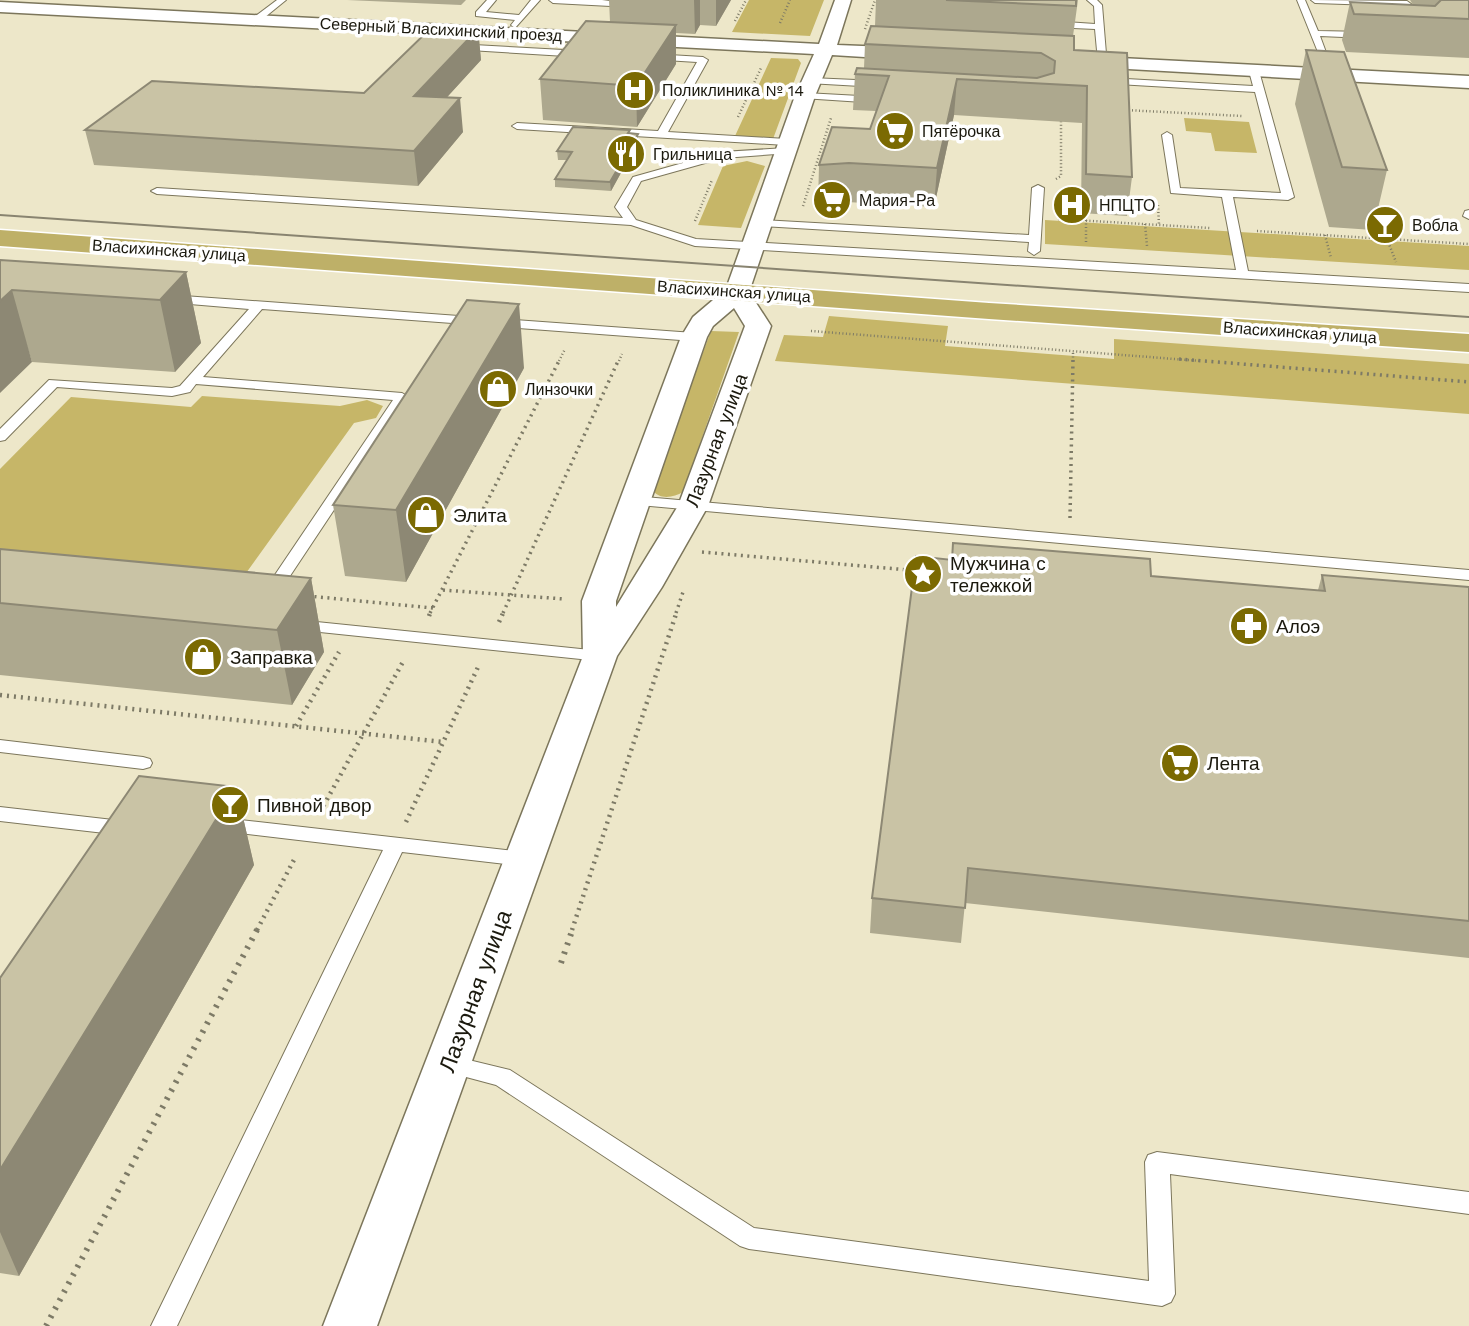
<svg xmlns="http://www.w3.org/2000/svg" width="1469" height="1326" font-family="'Work Sans',sans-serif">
<rect width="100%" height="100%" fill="#ede7c9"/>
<!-- green -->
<path fill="#c6b668" d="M749,0H824L810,36L732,32Z
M771,58L798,59L801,63L773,139L735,136Z
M1184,118L1249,122L1257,153L1215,151L1211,133L1186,131Z
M747,161L765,166L741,228L698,225L723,166Z
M1045,220L1469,246V270L1045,244Z
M829,316L948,326L945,346L1114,359V339L1469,364V414L775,361L784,335L823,337Z
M711,331L739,332L683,492C673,498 658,500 652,489Z
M202,396L340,406L367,400L383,406L376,418L354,423L226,601L0,580V469L71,397L191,407Z"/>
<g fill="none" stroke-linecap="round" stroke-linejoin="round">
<defs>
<path id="service" d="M277,0H286L259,22H253V18Z
M487,0H496L486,12L519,15L531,0H540L515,28L511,25L515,20L476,16V12Z
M549,0H602L634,4L630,7L553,3Z
M1087,0H1097L1102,5L1108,78L1253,86L1249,71L1254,68L1259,71L1294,197L1288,200L1233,197L1248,271L1469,284V292L695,246L631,225L157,194L151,191L157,188L623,218L615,207L633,177L722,152L786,148L791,151L790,153L723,158L641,181L627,207L636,220L696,239L1236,270L1222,197L1171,193L1162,135L1167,132L1172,135L1180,188L1281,193L1255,92L1100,83L1095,29L1051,27L1047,24L1051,21L1095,24L1094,6Z
M1297,0H1305L1318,31L1366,32L1370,35L1366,38L1320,36L1334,74L1326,72Z
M1311,0L1407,1L1411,4L1423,26L1416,28L1404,6L1315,3Z
M456,44L582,51L587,54L582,57L453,49L451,47Z
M652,54L703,57L708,60L668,132L786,139L791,142L786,145L517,129L512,126L517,123L658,131L697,62L649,59V55Z
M811,78L878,81L883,84L878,87L808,83V79Z
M805,93L878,97L883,100L878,103L802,98V94Z
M1038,185L1044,188L1040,251L1034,255L1028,251L1029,242L762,226L756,223L762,220L1029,235L1032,188Z
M1469,210V219L1463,216L1465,211Z
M170,295L694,333L701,337L694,341L262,309L203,377L402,393L409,397L278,594L270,599L262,594L393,400L196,384L190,392L172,396L57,387L5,440L0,441V429L49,380L172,388L180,386L249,309L166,302L164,299Z
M633,496L1469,570V580L628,504L625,501Z
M297,620L600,651L609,656L600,661L291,629L289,625Z
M0,740L143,757L150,759L152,763L150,767L143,769L0,752Z
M0,807L122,821H136L139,826L136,831L122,835L0,821Z
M222,818L523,852L530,854L533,859L530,864L523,866L402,852L177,1326H151L383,850L215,830L212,825L215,820Z
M448,1055L510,1070L754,1228L1149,1281L1145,1162L1148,1155L1157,1152L1469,1192V1214L1170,1174L1175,1294L1171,1302L1162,1306L749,1249L740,1246L496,1085L440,1070L437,1064L440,1058Z"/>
<path id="minor" d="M835,0H851L837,45L913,48L922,54L913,60L832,55L815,96L749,292L771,326L708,506L662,587L617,656L377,1326H323L583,656L582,601L681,337L693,317L726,289L795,96L814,54L0,12V2L819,44ZM734,308L745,326L678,506L616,607V601L707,337L713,326Z
M1081,56L1469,76V88L1074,66L1072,62L1074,58Z"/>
<path id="trunk" d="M0,230L989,303L1469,334V352L989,319L0,246Z"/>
</defs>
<!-- service casing -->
<use href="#service" stroke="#7c765b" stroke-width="2"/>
<!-- minor casing -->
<use href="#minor" stroke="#7c765b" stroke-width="3"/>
<!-- trunk casing -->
<use href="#trunk" stroke="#fff" stroke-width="3"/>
<!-- path-far3 -->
<path stroke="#7d7a66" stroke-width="2.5" stroke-dasharray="1 2.5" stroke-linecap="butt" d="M735,21L746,0
M780,23L790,0
M865,29L875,0
M1125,110L1242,116
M738,117L761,68
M1056,179L1061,176V117
M1158,205L1159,225
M803,206L831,118
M1058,219L1210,228
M1086,220V244
M695,221L712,180
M1145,224L1147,246
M1257,231L1469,244
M1325,235L1331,258
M1387,239L1396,262
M811,331L1201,361
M559,361L565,349
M619,361L622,354
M1073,361V351"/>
<!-- path-far2 -->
<path stroke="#7d7a66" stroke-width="3.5" stroke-dasharray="2 4.5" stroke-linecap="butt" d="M1179,359L1469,382
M1070,518L1073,359
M702,552L920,571
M443,590L564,599
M308,596L433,608
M430,613L560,359
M503,613L619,359
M676,613L683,592"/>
<!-- path-far1 -->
<path stroke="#7d7a66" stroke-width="4.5" stroke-dasharray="2 5" stroke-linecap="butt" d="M429,616L431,611
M499,622L504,611
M0,695L443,742
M296,726L339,652
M320,812L404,660
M406,822L479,665
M257,930L296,856
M572,930L677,611"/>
<!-- path -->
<path stroke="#7d7a66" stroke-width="6" stroke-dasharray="2.5 7" stroke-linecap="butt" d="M561,963L573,928
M46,1326L258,928"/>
<!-- service -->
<use href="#service" fill="#fff" fill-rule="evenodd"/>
<!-- minor -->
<use href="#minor" fill="#fff" fill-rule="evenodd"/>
<!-- trunk -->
<use href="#trunk" fill="#beb068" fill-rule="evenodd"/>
<!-- tram -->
<path stroke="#898470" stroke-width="2" d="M0,215L1469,317"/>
</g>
<!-- wall -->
<path fill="#ada88e" d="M347,0H466L461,5Z
M609,0H731L716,26L700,25L695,34L676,33V64L637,127L543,120L540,79L610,22Z
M876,0H1078L1073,36L1074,50L1132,177L1127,216L1081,213L1082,123L954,115L934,207L847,202L818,204L819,165L870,129L876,111L853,110L855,74L864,68L865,44L875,26Z
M1410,0H1469V58L1346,52L1342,40L1350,2L1413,5Z
M478,29L481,60L447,97L463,132L418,186L94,165L85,130L364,93Z
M1306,50L1387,170L1373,230L1329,227L1295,104Z
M630,134L638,142L611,191L555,187V179L567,160H558L557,151Z
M0,260L186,272L201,343L175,372L32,362Z
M524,368L406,582L345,576L333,505Z
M0,549L311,578L324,652L292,705L0,675Z
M1322,575L1469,587V958L965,903L961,943L870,933L872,898L1151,576L1318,590Z
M236,787L254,865L19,1276L0,1273V978Z"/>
<!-- shaded-wall -->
<path fill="#8d8874" d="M694,0H700V25L695,34Z
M716,0H731L716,26Z
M676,25V64L637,127L636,86Z
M478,29L481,60L418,129L414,96Z
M957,79L954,115L934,207L937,168Z
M460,98L463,132L418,186L414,151Z
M638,134V142L611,191L610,182Z
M186,272L201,343L175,372L160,300Z
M12,290L32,362L0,393V301Z
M519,304L524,368L406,582L396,510Z
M311,578L324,652L292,705L277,630Z
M236,787L254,865L19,1276L0,1232V1170Z"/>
<!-- building -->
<path fill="#c9c3a5" stroke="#8d8874" stroke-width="2" d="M946,0H1076V6Z
M1441,0H1469V19L1354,14L1350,2L1435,6Z
M586,21L676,25L636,86L540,79Z
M433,26L478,29L414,96L460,98L414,151L85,130L152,81L364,93Z
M871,26L1074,36V50L1127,53L1132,177L1086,174L1087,86L957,79L937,168L849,163L819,165L832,127L870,129L889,76L855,74L857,68L1037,78L1054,73L1055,61L1041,53L865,44Z
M1306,50L1344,52L1387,170L1342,167Z
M573,127L630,130L628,133L638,134L610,182L555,179L572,152L557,151Z
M0,260L186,272L160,300L12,290L0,301Z
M467,300L519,304L396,510L333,505Z
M953,543L1150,559L1151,576L1325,591L1322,575L1469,587V921L968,868L965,908L872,898L916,556L952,560Z
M0,549L311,578L277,630L0,603Z
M139,776L236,787L0,1170V978Z"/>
<!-- icons -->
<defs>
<symbol id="hospital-disc" viewBox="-11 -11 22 22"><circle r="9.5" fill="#7b6a02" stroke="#fff"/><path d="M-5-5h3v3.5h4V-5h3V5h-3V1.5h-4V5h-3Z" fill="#fff"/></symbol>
<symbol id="supermarket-disc" viewBox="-11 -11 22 22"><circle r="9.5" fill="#7b6a02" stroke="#fff"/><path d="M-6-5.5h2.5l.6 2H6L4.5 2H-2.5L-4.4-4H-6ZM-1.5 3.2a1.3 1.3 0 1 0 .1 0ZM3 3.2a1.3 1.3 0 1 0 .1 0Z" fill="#fff"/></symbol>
<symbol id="restaurant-disc" viewBox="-11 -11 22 22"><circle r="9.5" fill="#7b6a02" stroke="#fff"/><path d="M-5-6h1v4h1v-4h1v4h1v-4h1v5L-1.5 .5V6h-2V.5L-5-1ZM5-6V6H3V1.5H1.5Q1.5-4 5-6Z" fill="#fff"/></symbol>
<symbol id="bar-disc" viewBox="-11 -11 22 22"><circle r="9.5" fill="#7b6a02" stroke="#fff"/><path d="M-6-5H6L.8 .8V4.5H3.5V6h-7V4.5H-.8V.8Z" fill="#fff"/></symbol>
<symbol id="shop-disc" viewBox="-11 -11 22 22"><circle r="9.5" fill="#7b6a02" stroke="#fff"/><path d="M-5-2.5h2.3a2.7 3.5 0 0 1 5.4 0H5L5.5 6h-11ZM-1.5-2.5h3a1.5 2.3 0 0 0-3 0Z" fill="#fff"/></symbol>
<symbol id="sight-disc" viewBox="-11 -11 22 22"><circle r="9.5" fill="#7b6a02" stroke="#fff"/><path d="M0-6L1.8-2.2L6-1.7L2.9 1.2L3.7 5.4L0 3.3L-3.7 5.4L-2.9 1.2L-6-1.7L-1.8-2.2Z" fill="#fff"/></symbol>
<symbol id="pharmacy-disc" viewBox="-11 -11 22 22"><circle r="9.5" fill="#7b6a02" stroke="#fff"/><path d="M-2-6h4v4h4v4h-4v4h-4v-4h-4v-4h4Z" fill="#fff"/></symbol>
</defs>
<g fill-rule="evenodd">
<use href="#hospital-disc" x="613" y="68" width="44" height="44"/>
<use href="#supermarket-disc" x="873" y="109" width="44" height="44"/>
<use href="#restaurant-disc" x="604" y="132" width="44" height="44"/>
<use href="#supermarket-disc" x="810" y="178" width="44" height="44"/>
<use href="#hospital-disc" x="1050" y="183" width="44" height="44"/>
<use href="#bar-disc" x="1363" y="203" width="44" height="44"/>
<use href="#shop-disc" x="476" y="367" width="44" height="44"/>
<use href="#shop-disc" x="404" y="493" width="44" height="44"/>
<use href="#sight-disc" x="901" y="552" width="44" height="44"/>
<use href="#pharmacy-disc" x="1227" y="604" width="44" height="44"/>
<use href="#shop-disc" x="181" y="635" width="44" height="44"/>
<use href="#supermarket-disc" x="1158" y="741" width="44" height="44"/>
<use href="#bar-disc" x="208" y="783" width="44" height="44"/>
</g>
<g text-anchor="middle" stroke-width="7" stroke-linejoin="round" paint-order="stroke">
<!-- far-street labels -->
<g font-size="16" fill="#1b190e" stroke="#fff">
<text transform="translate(441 29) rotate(3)" y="6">Северный Власихинский проезд</text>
<text transform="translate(169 250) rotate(4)" y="6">Власихинская улица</text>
<text transform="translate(734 291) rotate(4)" y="6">Власихинская улица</text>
<text transform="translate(1300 332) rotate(4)" y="6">Власихинская улица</text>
</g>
<!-- far-poi labels -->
<g font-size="16" fill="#1b190e" stroke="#fff" text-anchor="start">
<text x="662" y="96">Поликлиника № 14</text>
<text x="922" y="137">Пятёрочка</text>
<text x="653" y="160">Грильница</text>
<text x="859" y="206">Мария-Ра</text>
<text x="1099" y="211">НПЦТО</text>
<text x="1412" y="231">Вобла</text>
<text x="525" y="395">Линзочки</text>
</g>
<!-- street labels -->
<g font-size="19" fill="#1b190e" stroke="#fff">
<text transform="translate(716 440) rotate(-69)" y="7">Лазурная улица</text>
</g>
<!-- poi labels -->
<g font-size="19" fill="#1b190e" stroke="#fff" text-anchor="start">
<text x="453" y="522">Элита</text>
<text x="950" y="570">Мужчина с<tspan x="950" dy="22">тележкой</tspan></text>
<text x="1276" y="633">Алоэ</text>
<text x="230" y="664">Заправка</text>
<text x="1207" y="770">Лента</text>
<text x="257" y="812">Пивной двор</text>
</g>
<!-- near-street labels -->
<g font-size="23" fill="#1b190e" stroke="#fff">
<text transform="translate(475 991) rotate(-70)" y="8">Лазурная улица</text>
</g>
</g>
</svg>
